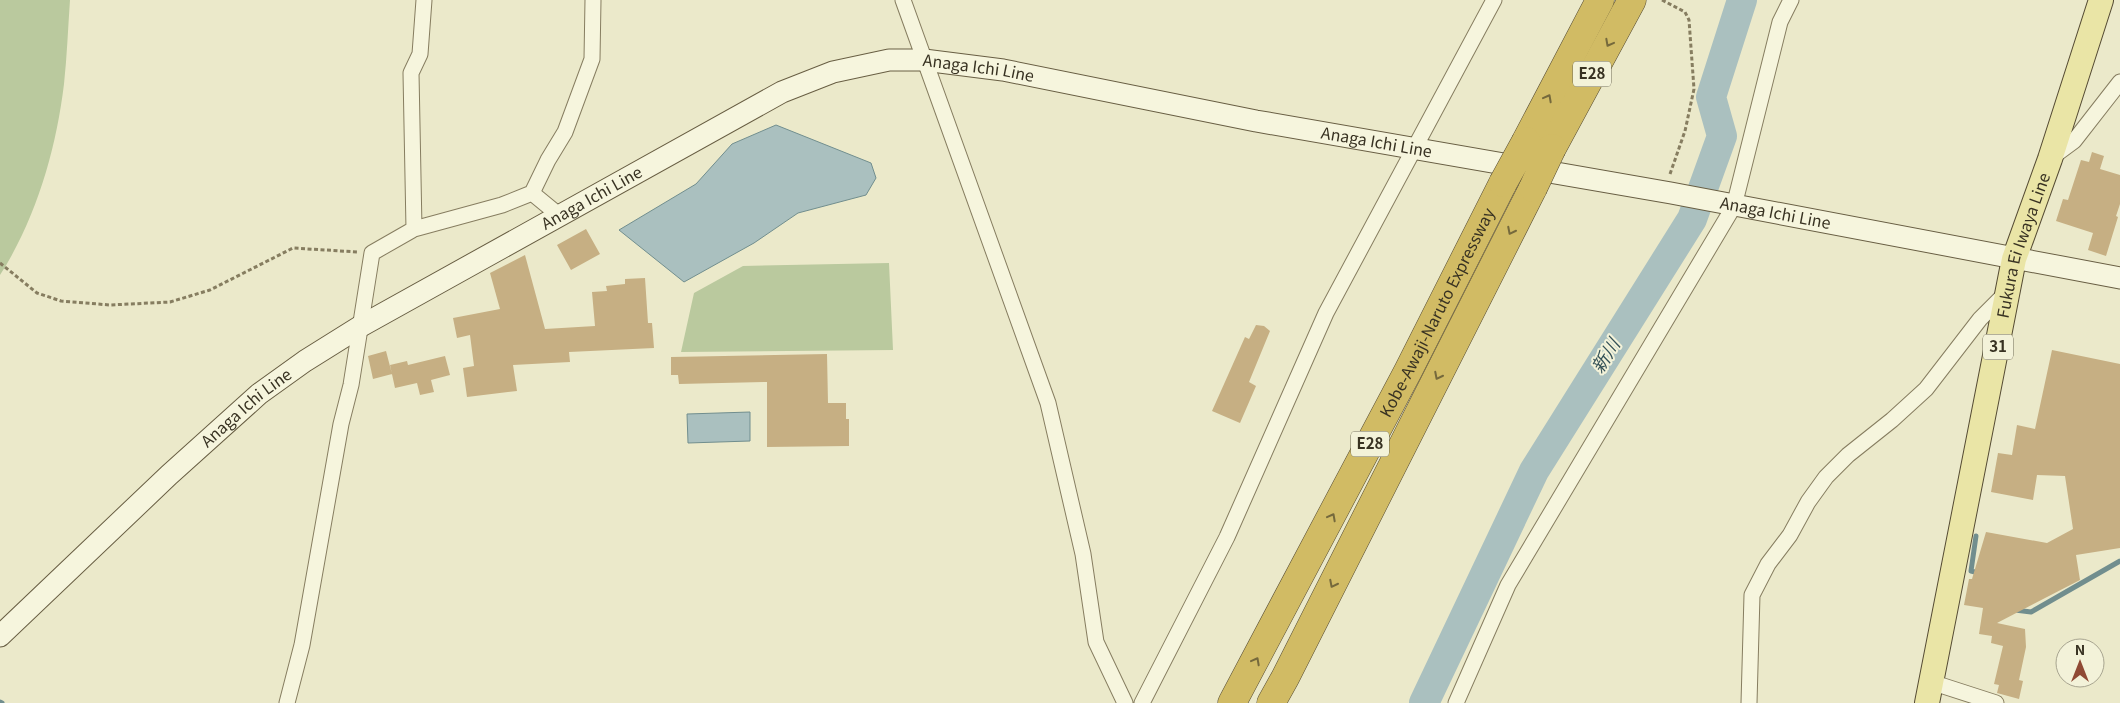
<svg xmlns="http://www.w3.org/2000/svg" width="2120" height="703" font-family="Georgia,'Noto Sans JP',serif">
<rect width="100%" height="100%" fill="#ebe9ca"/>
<!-- green -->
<path fill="#bac99e" d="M0,0H70C68,28 67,56 64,84C56,150 36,219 0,275Z
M889,263L893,350L681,352L694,293L743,266Z"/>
<!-- water -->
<path fill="#aac0bf" stroke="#718e8e" d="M776,125L871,163L876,178L866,195L798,213L754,243L684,282L619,230L696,184L732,144Z
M750,412V441L688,443L687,414Z"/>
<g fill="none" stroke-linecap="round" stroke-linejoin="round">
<!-- stream -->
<path stroke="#718e8e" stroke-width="5" d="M1976,536L1971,571L1979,573
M2015,610L2031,612L2120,561
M0,702L2,703"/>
<!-- river -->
<path stroke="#aac0bf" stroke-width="30" d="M1424,703L1534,471L1692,219L1722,136L1711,97L1742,0"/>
</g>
<!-- building -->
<path fill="#c6af83" d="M2092,152L2104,156L2100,169L2120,175V204L2116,216L2118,217L2106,256L2088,250L2093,233L2056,221L2063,199L2068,200L2081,160L2089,162Z
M586,229L600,254L571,270L557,245Z
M525,255L545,329L595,326L592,292L607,291L606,286L625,284V279L645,278L648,323H652L654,348L569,352L570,362L513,365L517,391L467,397L463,368L474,366L470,335L457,338L453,318L500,309L490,273Z
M1256,325L1264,326L1270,331L1249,382L1256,386L1240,423L1212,411L1245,337L1249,339Z
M2052,350L2120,364V548L2076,555L2080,580L1997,623L2025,629L2026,647L2019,680L2023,681L2019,699L1997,693L1999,685L1994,684L2003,646L1991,643L1992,636L1979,634L1983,608L1964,605L1969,579H1972L1986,532L2047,543L2073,529L2065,476L2037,475L2033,500L1991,492L1998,453L2012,455L2017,425L2035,429Z
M386,351L392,374L373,379L368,356Z
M827,354L828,403H846V419H849V446L767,447V382L679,384L678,375H671V357Z
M445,356L450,375L431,380L434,392L420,395L417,383L395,388L390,365L407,361L408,365Z"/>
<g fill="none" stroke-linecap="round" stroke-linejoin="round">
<defs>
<path id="street" d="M903,0L1048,403L1083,554L1096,642L1125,703
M2051,158L2074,141L2120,82
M532,193L560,216
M414,229L411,73L420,54L424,0
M1931,682L1996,703
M287,703L302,645L341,424L351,385L372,253L414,229L502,205L532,193L548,160L565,132L592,59L593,0
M1142,703L1227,537L1326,313L1494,0
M1456,703L1508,585L1734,206L1780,22L1791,0
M1749,703L1752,595L1768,564L1790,535L1808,502L1826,477L1848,455L1892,420L1926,389L1980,319L2006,293"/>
<g id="secondary">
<path id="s1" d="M0,636L169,475L259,394L305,361L361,326L782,92L833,72L889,60H924L1003,70L1256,121L1671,193L2120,278"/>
</g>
<g id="primary">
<path id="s2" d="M1927,703L2014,259L2050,159L2101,0"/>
</g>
<g id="highway">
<path d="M1526,141L1600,0"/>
<path d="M1552,148L1632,0"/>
<path id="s3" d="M1232,703L1408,371L1503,183"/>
<path d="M1271,703L1285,678L1533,188"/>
</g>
</defs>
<!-- street casing -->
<use href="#street" stroke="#867d60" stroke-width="17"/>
<!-- secondary casing -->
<use href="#secondary" stroke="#685e43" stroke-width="23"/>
<!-- primary casing -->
<use href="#primary" stroke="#554b33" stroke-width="26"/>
<!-- highway casing -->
<use href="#highway" stroke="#554b33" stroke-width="29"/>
<!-- path -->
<path stroke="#867d60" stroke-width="3" stroke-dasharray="4 2.5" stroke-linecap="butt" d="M1662,0L1685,12L1689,20L1694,89L1685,131L1670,174
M0,263L37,293L61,301L110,305L170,302L210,290L293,248L358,252"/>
<!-- street -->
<use href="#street" stroke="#f6f5dd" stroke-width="15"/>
<!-- secondary -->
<use href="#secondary" stroke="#f6f5dd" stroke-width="21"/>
<!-- primary -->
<use href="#primary" stroke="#eae5a6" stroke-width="24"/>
<!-- highway -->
<use href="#highway" stroke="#d1bb64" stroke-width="28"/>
<defs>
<path id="highway-bridge" d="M1503,183L1526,141
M1533,188L1552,148"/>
</defs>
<!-- highway-bridge casing -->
<use href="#highway-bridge" stroke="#554b33" stroke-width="29" stroke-linecap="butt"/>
<!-- highway-bridge -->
<use href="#highway-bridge" stroke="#d1bb64" stroke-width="28"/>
</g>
<!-- one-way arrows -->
<defs><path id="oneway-chevron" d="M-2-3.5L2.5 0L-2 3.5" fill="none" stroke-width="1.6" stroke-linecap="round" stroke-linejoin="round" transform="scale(1.25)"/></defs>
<g stroke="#75693c">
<use href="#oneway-chevron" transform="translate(1609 43) rotate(118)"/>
<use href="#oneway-chevron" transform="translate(1548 98) rotate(-62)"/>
<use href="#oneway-chevron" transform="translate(1511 231) rotate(117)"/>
<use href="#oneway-chevron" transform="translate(1438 376) rotate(117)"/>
<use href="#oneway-chevron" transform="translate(1332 517) rotate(-62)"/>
<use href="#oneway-chevron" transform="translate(1333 584) rotate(117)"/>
<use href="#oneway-chevron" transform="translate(1256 661) rotate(-62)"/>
</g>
<g text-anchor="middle" stroke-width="4" stroke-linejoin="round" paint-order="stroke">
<!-- shield labels -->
<g fill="#f3f2d9" stroke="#706c59" stroke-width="1">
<rect x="1573" y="61.5" width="38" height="25" rx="4"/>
<rect x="1983" y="334.5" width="30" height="25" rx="4"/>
<rect x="1351" y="431.5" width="38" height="25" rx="4"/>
</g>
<g font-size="15" font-weight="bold" fill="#383222">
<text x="1592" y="79">E28</text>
<text x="1998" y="352">31</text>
<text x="1370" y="449">E28</text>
</g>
<!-- street labels -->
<g font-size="16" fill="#383222" stroke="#f3f2d9">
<text dy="6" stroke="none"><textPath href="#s1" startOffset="1161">Anaga Ichi Line</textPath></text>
<text dy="6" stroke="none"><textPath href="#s1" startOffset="1566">Anaga Ichi Line</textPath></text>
<text dy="6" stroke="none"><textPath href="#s1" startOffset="741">Anaga Ichi Line</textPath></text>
<text dy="6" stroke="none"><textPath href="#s1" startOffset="1971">Anaga Ichi Line</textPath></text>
<text dy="6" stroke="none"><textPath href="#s2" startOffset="468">Fukura Ei Iwaya Line</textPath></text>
<text dy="6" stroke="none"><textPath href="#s3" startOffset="441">Kobe-Awaji-Naruto Expressway</textPath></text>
<text dy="6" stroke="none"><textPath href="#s1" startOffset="336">Anaga Ichi Line</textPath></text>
</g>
<!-- water labels -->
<g font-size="18" font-style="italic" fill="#335056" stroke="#f3f2d9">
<text transform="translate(1606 356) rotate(-58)" y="6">新川</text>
</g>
</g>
<!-- north arrow -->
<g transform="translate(2080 663)"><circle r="24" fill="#f3f2d9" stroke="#a8a590"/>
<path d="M0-4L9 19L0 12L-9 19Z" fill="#904a35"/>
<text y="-8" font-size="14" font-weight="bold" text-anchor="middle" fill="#383222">N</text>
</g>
</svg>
